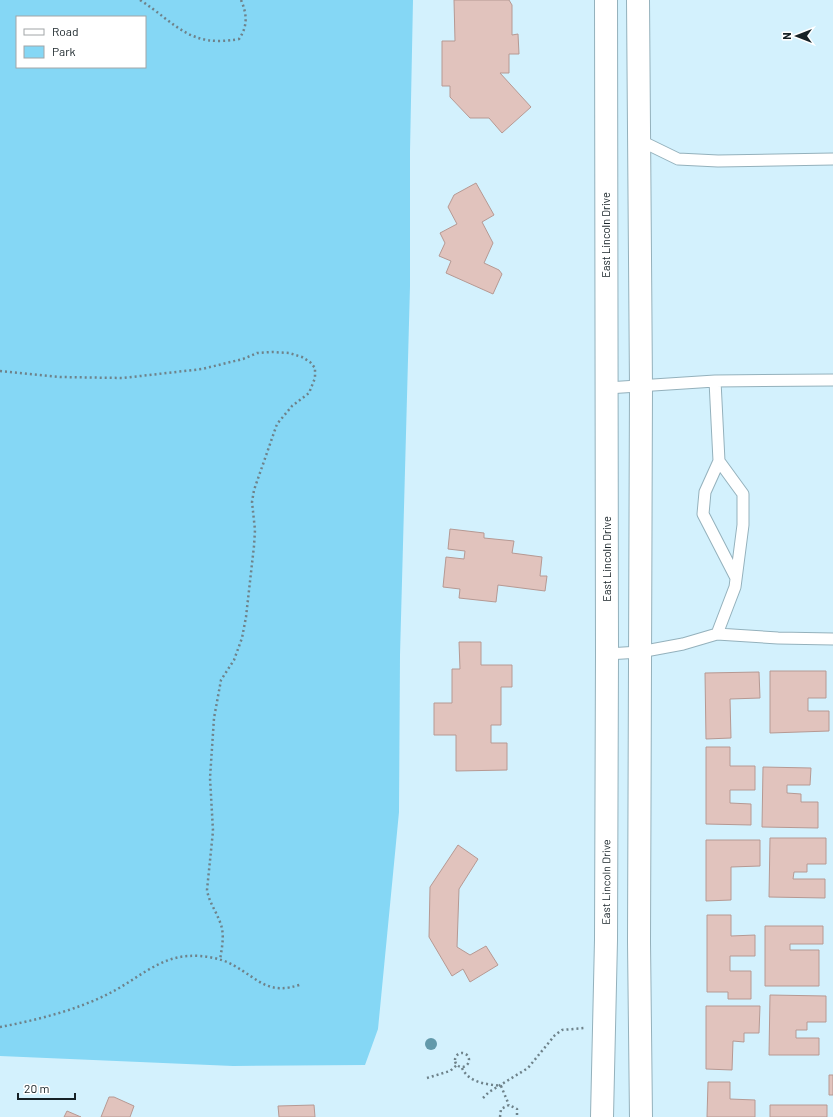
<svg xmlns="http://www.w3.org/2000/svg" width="833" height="1117" font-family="Barlow,sans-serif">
<rect width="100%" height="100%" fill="#d3f1fd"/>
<!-- green -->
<path fill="#85d7f5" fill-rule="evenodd" d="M0,0H413L410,151V286L400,655L399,812L378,1029L365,1065L233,1066L0,1056ZM17,17H145V67H17Z"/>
<!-- building -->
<path fill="#e1c3bd" stroke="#b69993" d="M454,0H509L512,5V35L518,34L519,54H509V73H500L531,107L502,133L489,118H470L450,97V86H442V41H455Z
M476,183L494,215L482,222L493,243L484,263L499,270L502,274L493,294L446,273L451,261L439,256L445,243L440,233L457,224L448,207L454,195Z
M450,529L484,533V538L514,541L512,553L542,557L540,576H547L545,591L498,585L496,602L459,598L460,589L443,587L446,557L464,559L465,551L448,549Z
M459,642H481V665H512V687H501V725H491V743H507V770L456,771V735H434V703H452V669H460Z
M770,671H826V698H808V711H829V731L770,733Z
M759,672L760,698L730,699L731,738L706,739L705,673Z
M706,747H730V766H755V790H730V803L751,804V825L706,824Z
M763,767L811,768L810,785H787V793L801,794V802H818V828L762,827Z
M770,838H826V864H807V872H794L793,879H825V898L769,897Z
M706,840H760V866L731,867V900L706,901Z
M458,845L478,859L459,889L457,947L470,955L486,946L498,965L470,982L463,969L452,976L429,937L430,887Z
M707,915H731V936L755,935V956H730V971H751V999H728V992H707Z
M765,926H823V944H790V950H819V986H765Z
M770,995L826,996V1022H807V1030H796V1038H819V1055H769Z
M706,1006H760L759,1033H744V1042L733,1041L732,1070L706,1069Z
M829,1075H833V1095H829Z
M708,1082H730V1099L755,1100V1117H707Z
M109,1097H114L134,1106L130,1117H101Z
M314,1105L315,1117H279L278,1106Z
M770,1105H827V1117H770Z
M67,1111L81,1117H64Z"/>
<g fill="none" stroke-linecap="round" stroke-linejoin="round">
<defs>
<path id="service" d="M639,140L678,159L718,161L833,159
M715,381L719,461L743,494V525L735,587L717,634
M607,388L715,381L833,380
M719,461L705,492L703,514L736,578
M607,654L640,652L683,644L717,634L778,638L833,639"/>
<g id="secondary">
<path d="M638,0L641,387L639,942L641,1117"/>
<path id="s1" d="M602,1117L606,940L607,654L606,0"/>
</g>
</defs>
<!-- service casing -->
<use href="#service" stroke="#94b1bc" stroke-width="13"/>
<!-- secondary casing -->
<use href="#secondary" stroke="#94b1bc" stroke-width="24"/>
<!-- path -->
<path stroke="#6e828a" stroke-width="2.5" stroke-dasharray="2 3" stroke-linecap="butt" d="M140,0C177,24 189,48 239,39C248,26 247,14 241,0
M0,371L60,377L123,378L202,369L243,359L257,353L272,352L289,353L302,357L310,362L315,368V378L309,393L292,406L277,424L254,490L252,502L255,530L254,546L246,617L242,638L234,660L221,680L214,718L210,778L213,831L207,890C209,902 216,911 220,922C225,934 222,947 220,960
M0,1027C37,1020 77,1010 110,993C136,980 159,957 189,956C202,955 221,958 233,965C260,980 268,996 302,984
M455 1060a7 7 0 1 1 14 0a7 7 0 1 1-14 0Z
M462,1068C469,1083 486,1084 501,1086L509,1105
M427,1078L450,1071L457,1065
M483,1098L489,1092L528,1068L555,1035L562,1030L584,1028
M500,1117L501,1109L509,1105L517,1109V1117"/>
<!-- service -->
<use href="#service" stroke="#fff" stroke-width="11"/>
<!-- secondary -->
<use href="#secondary" stroke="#fff" stroke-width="22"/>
</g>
<!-- trees -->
<circle fill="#6299aa" cx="431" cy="1044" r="6"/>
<g text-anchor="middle" stroke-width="3" stroke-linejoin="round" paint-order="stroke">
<!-- street labels -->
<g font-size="11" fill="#162126" stroke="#fff">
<text transform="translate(606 235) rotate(-90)" y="4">East Lincoln Drive</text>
<text transform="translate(607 559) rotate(-90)" y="4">East Lincoln Drive</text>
<text dy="4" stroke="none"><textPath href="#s1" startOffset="235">East Lincoln Drive</textPath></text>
</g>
</g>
<!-- legend -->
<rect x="16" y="16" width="130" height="52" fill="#ffffff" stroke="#a2a6a8"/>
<rect x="24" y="29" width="20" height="6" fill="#ffffff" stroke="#a2a6a8"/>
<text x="52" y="36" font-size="12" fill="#162126">Road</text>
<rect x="24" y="46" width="20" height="12" fill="#85d7f5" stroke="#a2a6a8"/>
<text x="52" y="56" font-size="12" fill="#162126">Park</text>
<!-- north arrow -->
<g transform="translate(797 36) rotate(270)" stroke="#ffffff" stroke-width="3" paint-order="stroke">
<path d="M0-3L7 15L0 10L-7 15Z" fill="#162126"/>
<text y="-6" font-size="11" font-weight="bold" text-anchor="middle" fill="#162126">N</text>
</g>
<!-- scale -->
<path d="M18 1093v6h57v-6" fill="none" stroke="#162126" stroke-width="2"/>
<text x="24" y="1093" font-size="12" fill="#162126" stroke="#ffffff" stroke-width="3" paint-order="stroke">20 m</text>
</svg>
